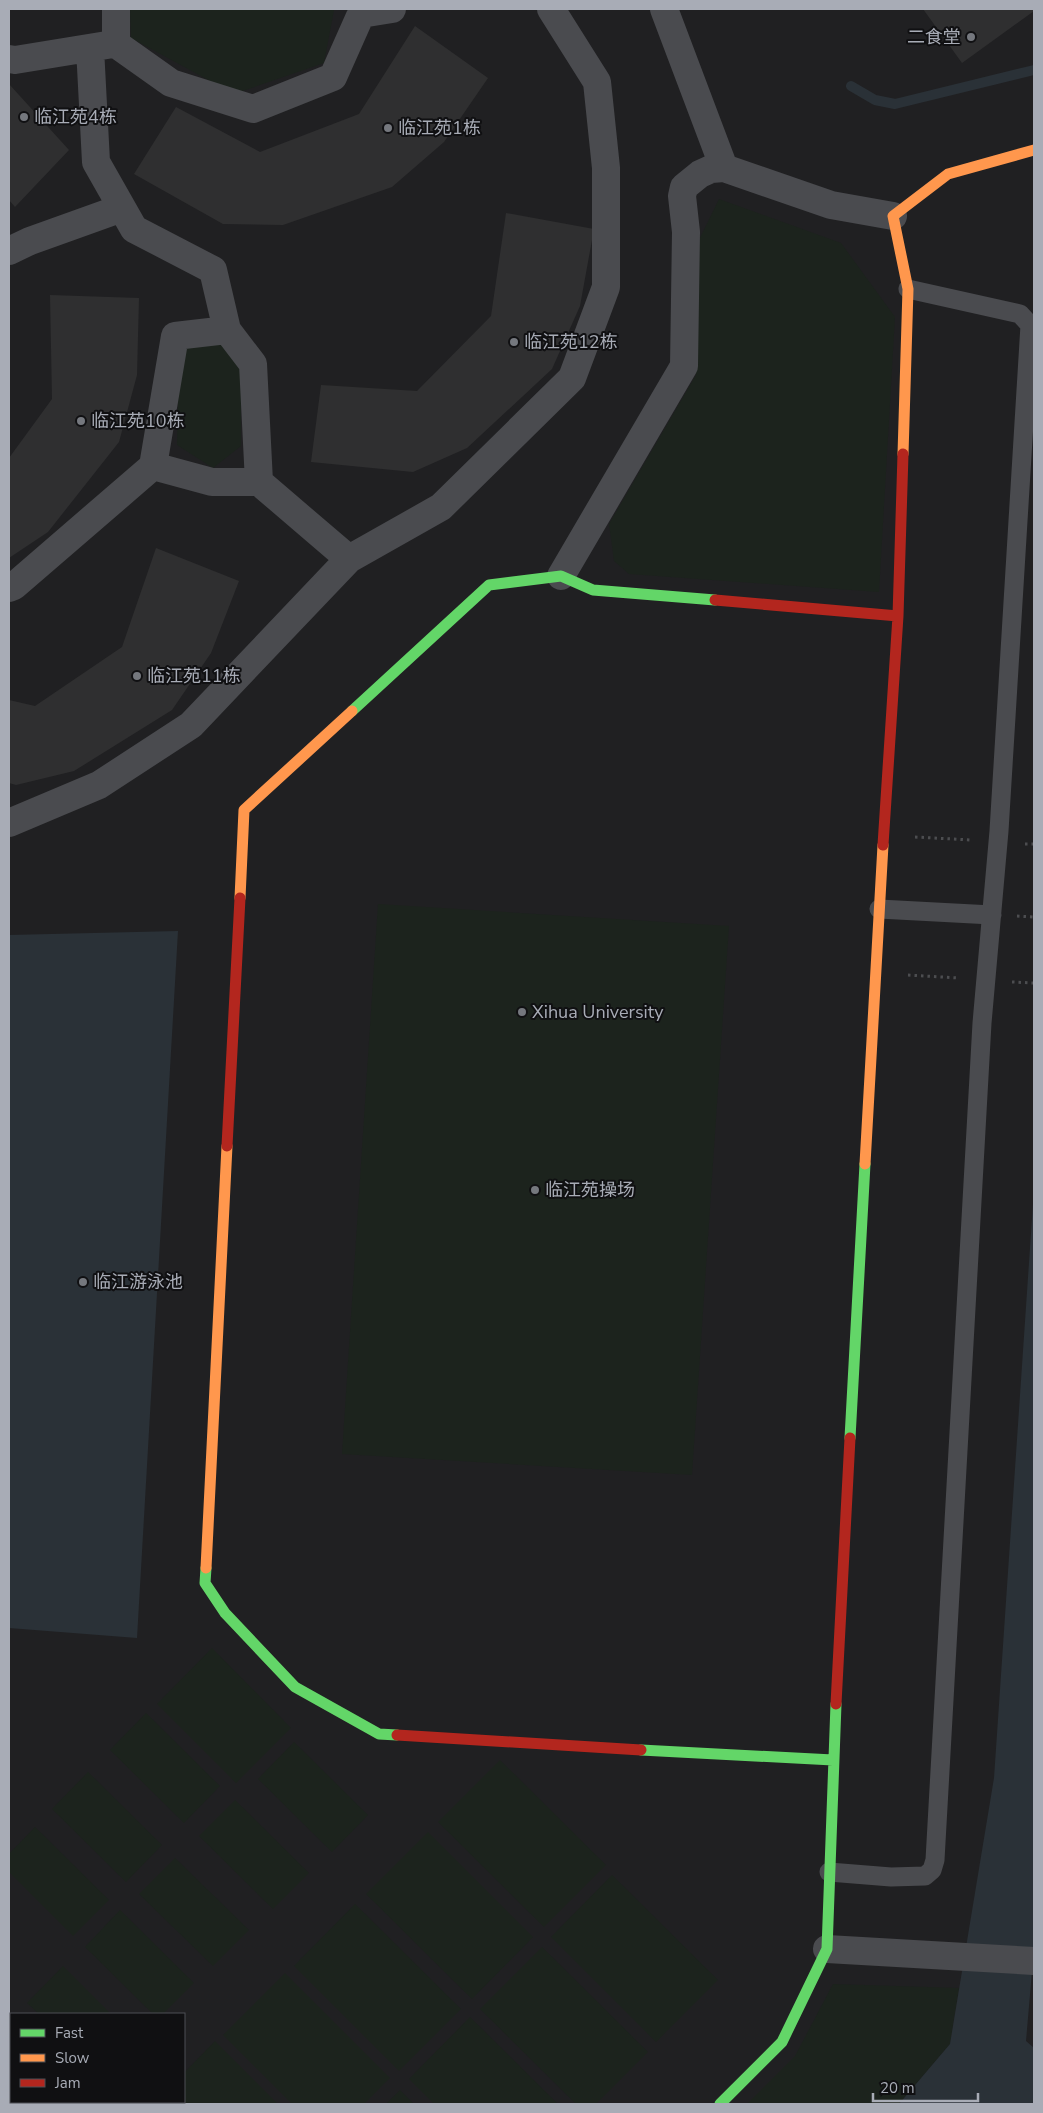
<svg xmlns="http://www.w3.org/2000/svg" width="1043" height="2113" font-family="'Nunito Sans','Noto Sans SC',sans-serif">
<rect width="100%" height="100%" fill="#161616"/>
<!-- built -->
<path fill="#202022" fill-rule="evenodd" d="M9,9H1034V2104H9ZM11,2014H184V2102H11Z"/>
<!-- green -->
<path fill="#1c231d" d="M130,9H334V10L324,63L234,94L131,38Z
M719,199L841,243L895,317L879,592L629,574L614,561L609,524L696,375L699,240Z
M222,341L241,364V446L213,468L177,445L179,344Z
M378,904L729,926L692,1475L342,1454Z
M212,1648L291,1728L236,1783L157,1704Z
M146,1713L220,1786L184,1823L110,1750Z
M294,1742L368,1815L332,1852L258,1779Z
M500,1760L606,1865L544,1927L438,1822Z
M88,1772L162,1845L126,1882L52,1809Z
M235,1800L309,1873L273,1909L199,1836Z
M35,1827L109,1900L73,1936L9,1872V1854Z
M428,1832L533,1937L472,1999L366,1894Z
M175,1858L249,1930L213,1966L139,1894Z
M612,1875L718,1980L656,2042L551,1937Z
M355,1904L461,2009L399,2071L294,1966Z
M120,1910L194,1983L163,2014H153L85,1947Z
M542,1947L648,2052L596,2104H576L480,2009Z
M63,1966L111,2014H39L27,2003Z
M285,1973L390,2078L364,2104H292L223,2035Z
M833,1984L959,1988L950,2044L899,2104H747L795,2056Z
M470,2017L558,2104H434L409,2079Z
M215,2041L278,2104H154L155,2102H184V2073Z
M400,2090L414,2104H386Z"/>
<!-- water -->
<path fill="#2a3137" d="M178,931L137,1638L9,1628V935Z
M1034,1189V1948L1026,2041L1034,2048V2104H899L950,2044L994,1778Z"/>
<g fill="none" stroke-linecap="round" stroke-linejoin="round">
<!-- stream -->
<path stroke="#2a3137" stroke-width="10" d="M851,86L875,100L895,104L1034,70"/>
</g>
<!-- building -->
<path fill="#2f2f30" d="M923,9H1034V11L962,63Z
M415,26L488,78L444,142L392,187L283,225L223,224L134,174L176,107L260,152L359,114Z
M9,84L69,150L15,207L9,200Z
M506,213L594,229L580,306L552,369L467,448L413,472L311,462L321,385L417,391L491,316Z
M50,295L139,298L137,375L119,442L48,532L9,558V458L52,399Z
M156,548L239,581L211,653L172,710L74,771L16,785L9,783V700L35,706L122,647Z"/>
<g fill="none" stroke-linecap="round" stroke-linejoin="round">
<!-- path -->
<path stroke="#4c4d50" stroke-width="3" stroke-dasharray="2.5 4" stroke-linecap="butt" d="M915,837L971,840
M1025,844H1034
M1017,916L1034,917
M908,975L959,978
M1012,982L1034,983"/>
<!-- lane -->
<path stroke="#4a4b4f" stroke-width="19" d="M879,909L992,915
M829,1872L891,1877L925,1876L932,1870L935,1860L982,1023L999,831L1030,325L1020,314L908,289"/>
<!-- street -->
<path stroke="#4a4b4f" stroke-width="28" d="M116,9V44L171,83L253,109L333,77L361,14
M664,9L724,168L831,205L893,216
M361,14L392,9
M90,48L96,162L134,229L213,270L227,330L253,364L259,482L349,559
M9,59L15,60L107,45
M9,251L30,241L122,208
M153,466L212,482H259
M561,576L684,366L686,232L682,196L684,187L700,174L711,169L724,168
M9,588L14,586L153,466L175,336L227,330
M9,823L99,785L191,725L349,559L441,507L572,378L606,287V168L597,82L551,9
M827,1949L1034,1961"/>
<!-- fast -->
<path stroke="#63d668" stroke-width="11" d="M352,711L489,585L561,576L593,590L715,600
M850,1438L865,1164
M206,1568L205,1583L225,1613L295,1687L379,1734L397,1735
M641,1750L833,1760
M720,2104L782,2042L827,1949L836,1704"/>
<!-- slow -->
<path stroke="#ff974d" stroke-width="11" d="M903,454L908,289L893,216L948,174L1034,150
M240,898L244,810L352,711
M865,1164L883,845
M206,1568L227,1146"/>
<!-- jam -->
<path stroke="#b3261e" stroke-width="11" d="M715,600L898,616
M883,845L898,616L903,454
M227,1146L240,898
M836,1704L850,1438
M397,1735L641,1750"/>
</g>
<!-- markers -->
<g fill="#75787e" stroke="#101012" stroke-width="2">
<circle cx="971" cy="37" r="5"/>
<circle cx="24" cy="117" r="5"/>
<circle cx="388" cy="128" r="5"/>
<circle cx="514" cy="342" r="5"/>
<circle cx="81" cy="421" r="5"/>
<circle cx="137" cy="676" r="5"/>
<circle cx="522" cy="1012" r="5"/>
<circle cx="535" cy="1190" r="5"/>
<circle cx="83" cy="1282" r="5"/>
</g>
<g text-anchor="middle" stroke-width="4" stroke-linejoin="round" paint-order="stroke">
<!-- poi labels -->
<g font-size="18" fill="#a8acb6" stroke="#101012" text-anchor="start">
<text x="961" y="43" text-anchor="end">二食堂</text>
<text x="34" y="123">临江苑4栋</text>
<text x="398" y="134">临江苑1栋</text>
<text x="524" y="348">临江苑12栋</text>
<text x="91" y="427">临江苑10栋</text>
<text x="147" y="682">临江苑11栋</text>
<text x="532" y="1018">Xihua University</text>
<text x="545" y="1196">临江苑操场</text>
<text x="93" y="1288">临江游泳池</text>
</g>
</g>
<!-- border -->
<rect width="1043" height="2113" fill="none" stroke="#a8acb6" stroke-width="20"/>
<!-- legend -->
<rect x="10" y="2013" width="175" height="90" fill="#101012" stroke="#4d4e54"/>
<rect x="20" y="2029" width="25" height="8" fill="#63d668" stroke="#4d4e54"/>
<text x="55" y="2038" font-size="15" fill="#a8acb6">Fast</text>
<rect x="20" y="2054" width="25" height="8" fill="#ff974d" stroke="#4d4e54"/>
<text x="55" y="2063" font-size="15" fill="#a8acb6">Slow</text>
<rect x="20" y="2079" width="25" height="8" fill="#b3261e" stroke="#4d4e54"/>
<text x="55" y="2088" font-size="15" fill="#a8acb6">Jam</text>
<!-- scale -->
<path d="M873 2093v8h105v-8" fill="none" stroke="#a8acb6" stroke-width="2.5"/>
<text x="880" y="2093" font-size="15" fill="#a8acb6" stroke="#101012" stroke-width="4" paint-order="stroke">20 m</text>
</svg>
